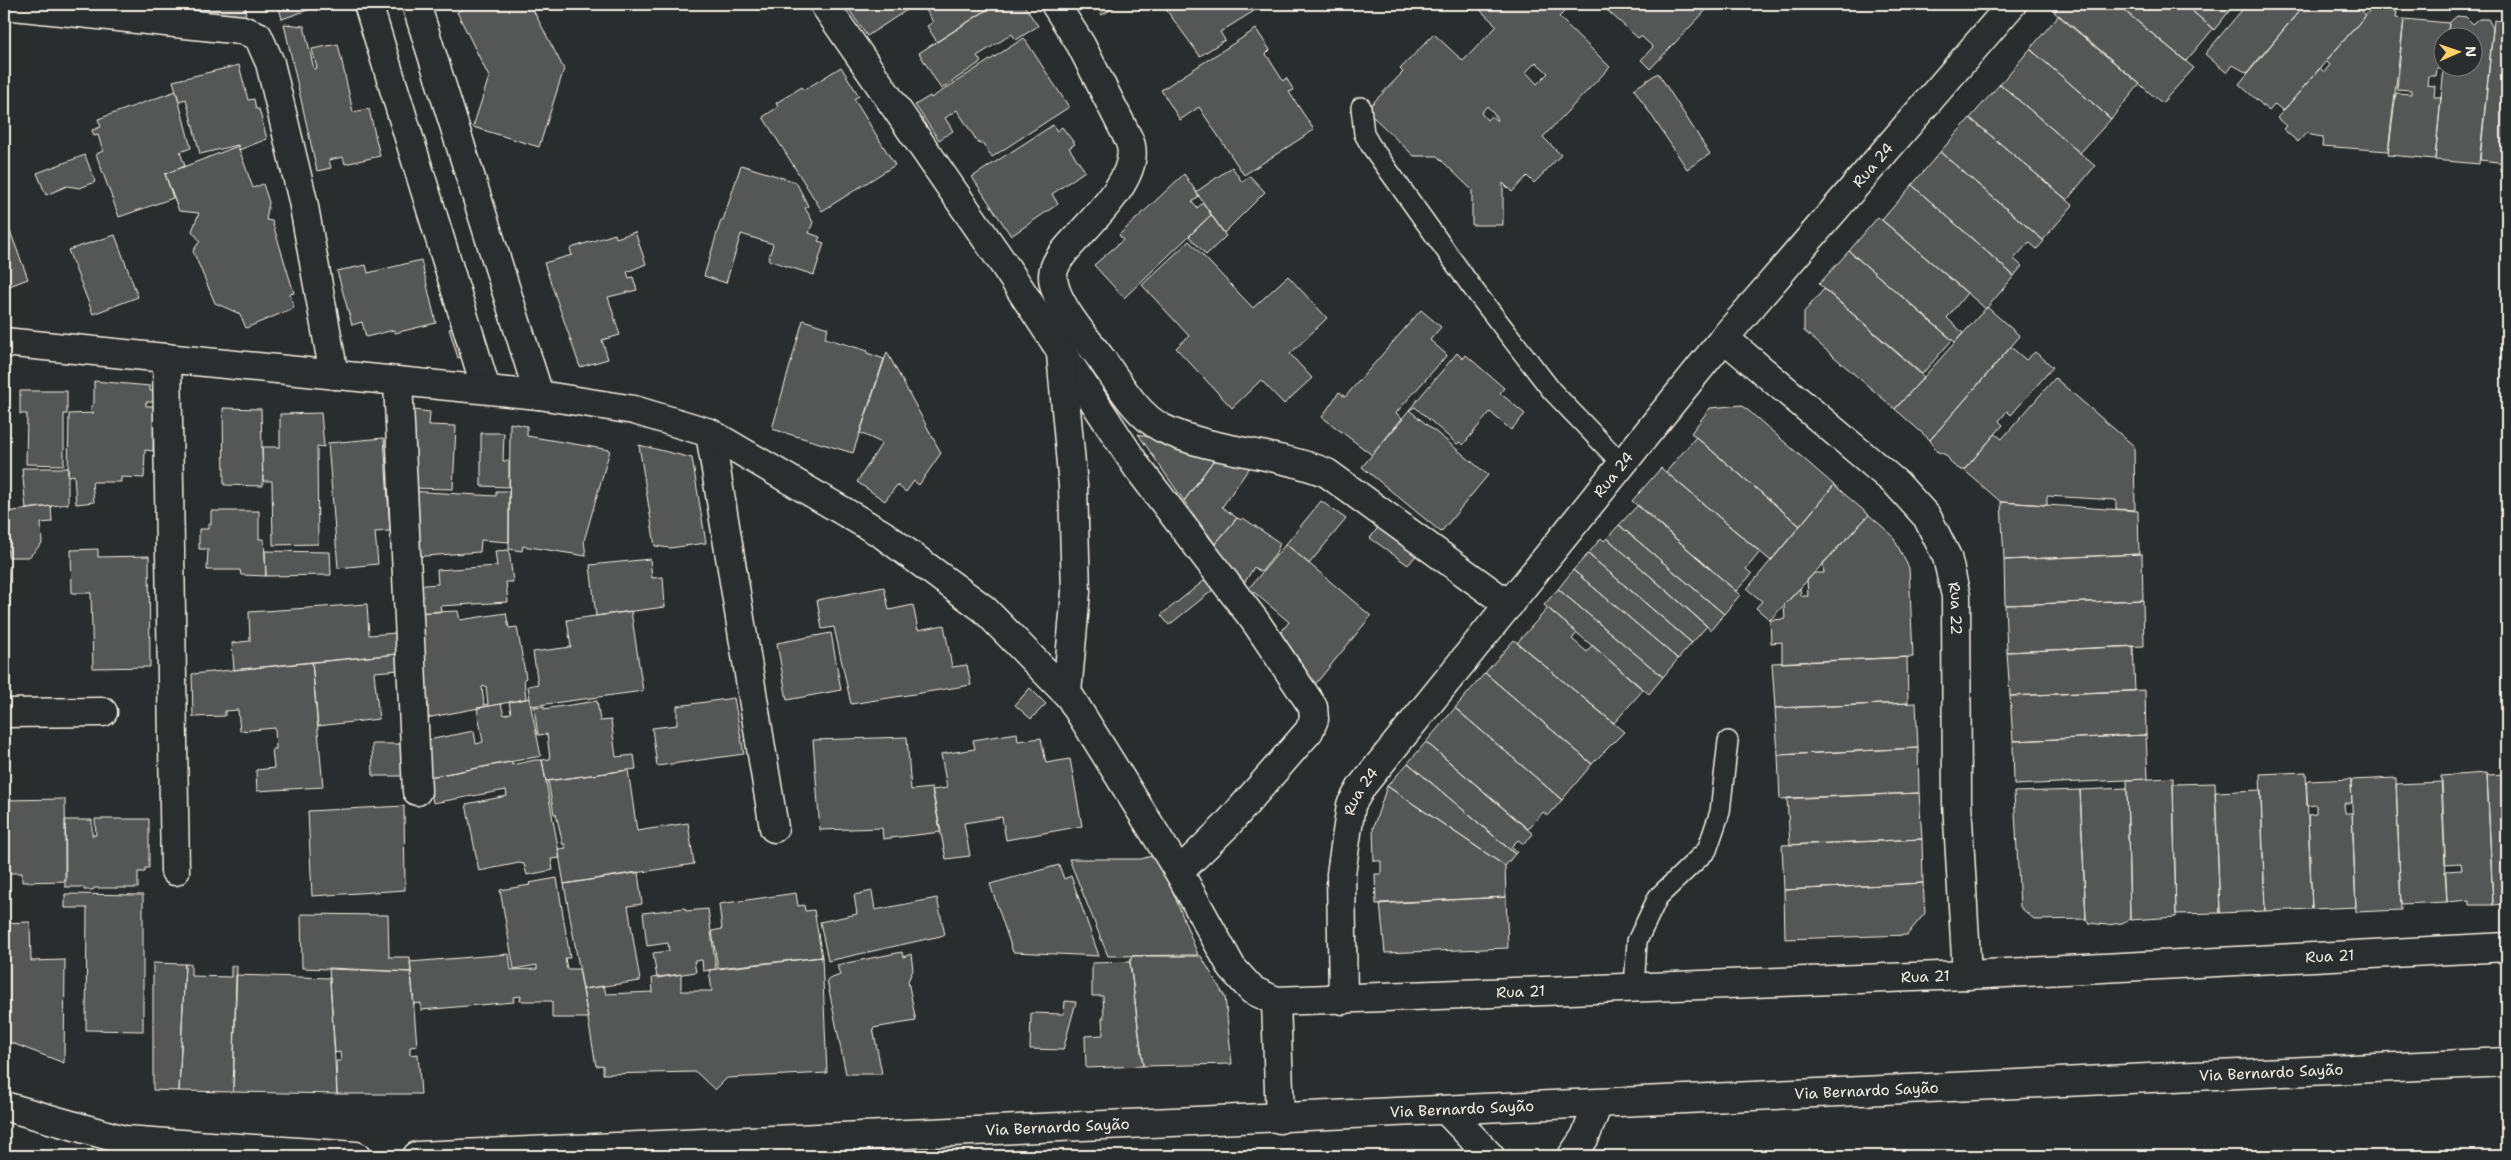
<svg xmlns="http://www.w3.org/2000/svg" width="2511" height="1160" font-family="'Shantell Sans',sans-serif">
<rect width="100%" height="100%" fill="#2a2d2e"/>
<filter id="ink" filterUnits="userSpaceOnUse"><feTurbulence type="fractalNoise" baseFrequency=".02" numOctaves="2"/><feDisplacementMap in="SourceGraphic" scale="10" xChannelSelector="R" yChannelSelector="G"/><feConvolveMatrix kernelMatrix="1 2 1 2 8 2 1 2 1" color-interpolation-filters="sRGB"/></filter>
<g filter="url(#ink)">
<!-- building -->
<path fill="#555756" stroke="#f4f1e8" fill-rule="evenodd" d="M167,4H246L245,20L164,13Z
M278,4H325L282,19Z
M473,4H530L564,69L539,147L473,127L489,77L457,12Z
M854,4H916L867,36L848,8Z
M925,4H996L937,42L927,26L933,22L923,5Z
M996,4H1023L1038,26L1016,40L1012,34L977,56L981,62L941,89L919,53Z
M1095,4H1120L1102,15Z
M1162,4H1249L1254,11L1220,32L1225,40L1200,56Z
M1484,4H1572L1559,17L1610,67L1543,137L1561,155L1534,183L1527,176L1512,192L1503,183V225H1472V190L1437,156H1414L1366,110L1403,72L1400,69L1434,34L1463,61L1497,26L1479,9ZM1536,62L1548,73L1537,84L1526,72ZM1487,106L1498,119L1497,121L1491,116L1487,120L1481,113Z
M1600,4H1712L1650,69L1641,60L1653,47L1641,36L1638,38Z
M2061,4H2116L2194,68L2162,103L2054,12Z
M2116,4H2184L2213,29L2186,61Z
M2184,4H2235L2214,30Z
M2247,4H2305L2247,73L2233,65L2227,73L2205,54Z
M2305,4H2354L2366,15L2283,111L2275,104L2269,111L2239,84Z
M2371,9L2397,12L2396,18L2404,19L2388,151L2322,146L2323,137L2311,135L2307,132L2298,142L2283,129L2286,126L2277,118L2320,68L2324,72L2330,65L2326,61Z
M2059,15L2140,84L2111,119L2030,49Z
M2457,16L2466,17L2473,24L2479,19H2488L2493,28L2479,164L2435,160L2444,68H2474V38H2447L2449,23Z
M2404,19L2449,23L2447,38H2444V68H2437L2436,76H2428L2427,85L2435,86L2434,97H2441L2435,159L2388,155L2396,93L2411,94V90L2397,89Z
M2494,20L2507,22V163L2480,160Z
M284,24L304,26L314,69L317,68L312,49L338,44L353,112L369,109L380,156L345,164L343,157L329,160L331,168L317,171Z
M1256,29L1270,50L1266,54L1283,81L1286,78L1294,90L1289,92L1314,130L1244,175L1199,107L1180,120L1161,90Z
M1024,38L1069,107L992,157L982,142L979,144L957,110L945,118L953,131L939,140L915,105L930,96L931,98Z
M2030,49L2111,119L2080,153L2000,84Z
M239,65L248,100L254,99L256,109H259L267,139L239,150L238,145L200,154L186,99L179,101L173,81Z
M841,67L859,96L854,99L895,165L822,211L763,117L778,107L776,103L802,87L804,90Z
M1658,73L1710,154L1687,169L1634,89Z
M2000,84L2095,166L2067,200L1970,118Z
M176,91L191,148L180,152L185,166L165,174L173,198L119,217L96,154L103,151L98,135L94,136L92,130L101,127L98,119Z
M1970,118L2073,205L2043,240L1940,152Z
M1053,125L1057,131L1062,127L1075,144L1069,148L1085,171L1052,194L1058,204L1011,236L972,177Z
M238,146L253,188L263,184L269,202L266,220L272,221L294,293L290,294L294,308L246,328L240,314L215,303L193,251L200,241L192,231L199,213L179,211L165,174Z
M1940,152L2044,241L2037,249L2029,242L2014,259L2022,266L2014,276L1912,185Z
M85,155L95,182L80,188L67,186L46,195L37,173Z
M741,165L796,182L808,206L805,208L813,222L809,233L820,237L818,241L824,243L814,275L768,260L773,244L741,234L726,283L704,276L721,220H723Z
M1232,167L1242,182L1250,176L1265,192L1224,233L1196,192Z
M1184,174L1199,196L1192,202L1197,208L1203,203L1211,215L1124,298L1094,265L1123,240L1119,235Z
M1912,185L2014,276L1986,309L1882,220Z
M4,215L28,279L4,288Z
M1211,215L1226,236L1206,255L1189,236Z
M1878,217L1967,293L1947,318L1963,333L1955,342L1849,251Z
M635,232L646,264L627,272L629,278L633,277L637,290L608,297L620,335L602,340L608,359L580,367L544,263L572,255L570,249L574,247L615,234L616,238Z
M115,235L138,297L93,314L68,250Z
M1189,241L1253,308L1288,276L1327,318L1290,354L1312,378L1284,404L1261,380L1232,408L1176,348L1189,336L1142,285Z
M1849,251L1952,340L1922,374L1819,284Z
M421,260L436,323L395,333L394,330L366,337L362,322L352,325L337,271L366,265L368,273Z
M1824,289L1924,377L1895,409L1804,331V312Z
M1987,307L2020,336L1930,440L1895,409Z
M1421,310L1441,327L1430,340L1447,355L1396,413L1403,419L1372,455L1322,417L1339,392L1345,397Z
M803,320L828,328L825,338L868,351L867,353L884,359L853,453L772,429Z
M472,321L481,350L458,358L449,329Z
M2011,347L2026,360L2035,352L2053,367L2011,415L2007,411L1999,421L2003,425L1964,470H1961L1953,465L1946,455L1936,451L1930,440Z
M887,352L941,453L919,485L914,481L906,492L897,485L885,501L857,482L882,443L860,433Z
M1457,353L1463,359L1466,355L1504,388L1500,393L1525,414L1511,430L1490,412L1463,445L1460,442L1457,444L1415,407L1409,410Z
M2055,378L2134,446L2135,510L2116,509V500L2047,496V505L2001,502L1964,470L1995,434L2002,439Z
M94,381L150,386V391H154V402H146V406H154L153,451L145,450L144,478L121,477V482H92L94,502L76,504L74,475L68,476L69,414L94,413L91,411V406L94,403Z
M20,391H67V414H64V465L26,464L27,414H20Z
M1742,405L1834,485L1800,526L1691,433L1710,408Z
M223,408L261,409L263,486L224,485Z
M406,409L430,412L429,425L456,426L453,489L411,488Z
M1409,410L1488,475L1441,532L1362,467Z
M321,413L324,447L317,446L318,544L273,545L272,481H263L262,447H280V414Z
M510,423L527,426V436L610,450L584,541L586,556L523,546L522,551L509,549Z
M481,433H504L503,461H509V487L481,486Z
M1138,434L1216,457L1184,501Z
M1696,437L1800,526L1771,561L1666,472Z
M384,438L390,531L375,532L378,564L338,568L328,443Z
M639,445L692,458L706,543L670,548L655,546Z
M1216,457L1250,467L1222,507L1237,518L1215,544L1184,501Z
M22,468H68V504L26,509Z
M1661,468L1760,552L1746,569L1752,574L1736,591L1632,501Z
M1834,485L1869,515L1770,620L1756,608L1762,601L1747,589Z
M408,491L496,496V491H509V542L481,540L480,552L411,557Z
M1321,501L1346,519L1309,564L1286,544Z
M2001,502L2138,511L2139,554L2004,560Z
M1638,505L1740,595L1724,614L1619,525Z
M51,506L52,522L41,523L42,543L29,557H8L6,512Z
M211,511H259V539H264L266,576L241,575L240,570H207L208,549H199V529H208V524H211Z
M1869,515L1892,535L1909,568L1913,657L1782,663V642L1771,643L1770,620L1785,619L1784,605L1800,588L1801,596H1808L1807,580L1814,573H1824L1823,563Z
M1237,518L1242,520L1243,518L1280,543L1275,555L1261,572L1254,567L1243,585L1215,544Z
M1380,525L1419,552L1408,565L1370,538Z
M1619,525L1724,614L1711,630L1607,538Z
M1601,538L1604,541L1607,538L1707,626L1692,643L1588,554Z
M1286,544L1371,616L1313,687L1278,636L1289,622L1249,588Z
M98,549V557L149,556L150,667L93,668L91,593H72L71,550Z
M509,550L513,582H506L508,602L440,606L441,611L416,613L413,586L438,584L437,570L497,566L495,551Z
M265,551L330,552L331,575L266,576Z
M1588,554L1692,643L1678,659L1573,570Z
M2142,554L2143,600L2005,605L2004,560Z
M650,559L652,578L663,577L665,607L596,616L590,565Z
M4,568H8L10,617H4Z
M1573,570L1678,659L1663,677L1558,589Z
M1205,580L1213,590L1169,625L1161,615Z
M884,587L889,610L913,605L918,630L944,625L952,667L967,665L971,685L851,704L834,627L822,629L817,600Z
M1558,589L1663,677L1649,694L1544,605Z
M2143,600L2144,646L2007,652L2005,605Z
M367,604L369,635L396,633L398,654L234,670L232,643L250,641L249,612Z
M1548,608L1577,633L1572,639L1587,652L1592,645L1643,690L1614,723L1517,643Z
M458,611L460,620L506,613L509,628L517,627L526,678L524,679L526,699L426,718L416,613ZM486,686L488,704L484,705L482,687Z
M631,611L643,691L531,706L528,686L538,684L533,652L571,647L567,620Z
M831,633L841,690L787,700L777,643Z
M1514,640L1624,732L1592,764L1485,673Z
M2133,646L2135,691L2010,696L2007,652Z
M398,654L399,670L374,672L379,719L318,726L312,662Z
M1907,657L1908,703L1775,708L1772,663Z
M312,662L323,787L257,791L256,770L274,768L272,749H276L275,728L240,731L238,710L225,711V716L193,717L192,674Z
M1485,673L1592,764L1562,800L1455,708Z
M1030,688L1046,704L1031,719L1015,705Z
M2145,690L2146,735L2013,741L2010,696Z
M529,698L541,756L429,777L428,740L474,731L476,744L483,742L477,708L501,704L504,715L511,713L509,702Z
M734,698L744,754L657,766L652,728L677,725V706Z
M597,701L600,721L611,720L616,757L634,755L636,769L546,781L542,760L550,759L547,734L538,735L534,707L544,706V709Z
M1916,703L1918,748L1778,755L1775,708Z
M1455,708L1562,800L1548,816L1543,812L1528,829L1426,742Z
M1017,733L1018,741L1041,738L1046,763L1070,759L1082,826L1006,840L1002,817L964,823L970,856L946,859L932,790L947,788L941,754L975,749L973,740Z
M2146,735L2148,779L2014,785L2013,741Z
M907,737L911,790L932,788L941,832L883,839L882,828L820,830L813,740Z
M1426,742L1533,834L1524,844L1518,840L1511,847L1517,852L1515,854L1408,763Z
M372,744H403V776H373Z
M1918,748L1919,793L1780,799L1778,755Z
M535,760H542L560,858L551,859L553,870L527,875L524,864L519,863L479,871L466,804L507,796L506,790L433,803L429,777L511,762L512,765Z
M1408,763L1515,854L1505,866L1387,786Z
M628,770L637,831L688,823L694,864L564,884L558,849L566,848L565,844L563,845L556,814H554L548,781Z
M2306,772L2312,909L2265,911L2260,774Z
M2487,773L2493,905H2469V900L2447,902L2445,871L2462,870L2461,863L2445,864L2441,776Z
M2507,774V904L2493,905L2487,775Z
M2173,778L2176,917L2130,920L2127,780Z
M2396,778L2401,910L2356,912L2351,780Z
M2351,779L2352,803H2344L2345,813H2352L2356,907L2312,909L2308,815L2316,814V805L2307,806L2306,784L2309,781Z
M2442,782L2447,902L2401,904L2396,784Z
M2215,783L2220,913L2176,914L2173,784Z
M1387,786L1505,866L1506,897L1376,904L1375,874H1381V861H1374L1373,828Z
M2127,788L2130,919L2122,923L2107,925L2089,923L2086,919L2080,790Z
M2080,790L2086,919L2035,920L2020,907L2014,792Z
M2261,790L2265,911L2220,913L2215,792Z
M1919,793L1922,839L1790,845L1787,798Z
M65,799L66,881L22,882V873H4V800Z
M404,806L405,890L312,896L308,811Z
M95,819H149V868H145V872H138V888H94L93,890H84V887H65V820H92V835H96Z
M1922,839L1923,883L1784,890L1782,845Z
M1158,854L1198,955L1108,956L1069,859H1141Z
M1059,865L1064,879L1071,876L1099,956L1013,952L990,884Z
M638,872L642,904L628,906L640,981L583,989L564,884Z
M557,878L570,958H565L567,969H579L588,1018H552V1001H520L521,996L513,997L514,1002L421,1010V1003L414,1004L410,962L509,954L511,970L537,969V965L514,969L500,890L530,885L529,883Z
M1923,883L1925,913L1907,935L1785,939L1784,890Z
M872,891L875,910L937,898L945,935L828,961L820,922L857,914L854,895Z
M796,893L798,906L804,905L805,911L814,910L822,957L718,968L712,931L722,929L719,904Z
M65,894L143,895V1031L86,1030L87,908H65Z
M1506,897L1508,948L1385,953L1380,903Z
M685,908L686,911L708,909L716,969L703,971L702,960L694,961L696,972L657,978L653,953L669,951L668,943L647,946L643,913Z
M301,914L388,915L389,957H410L411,972L302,968Z
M30,922L31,961L65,960L64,1063L4,1040V923Z
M902,952L903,957L911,954L913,970L908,981L916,1021L873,1028L882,1074H846L827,980L840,975L837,965Z
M1132,956H1201L1225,997L1232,1064L1143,1066L1130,962Z
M822,957L827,1073L727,1078L715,1090L696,1072L603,1074V1065L596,1066L583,989L604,986L606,994L653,992L652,978L681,974V991H712L709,970Z
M1130,962L1143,1066L1086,1068L1085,1036L1103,1035L1102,1018H1104L1103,996H1092V963Z
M153,963L185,964L179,1091L153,1090Z
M185,964H191V976L231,977V966H237L233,1092L179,1091Z
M329,968L411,972L417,1046L410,1047V1055L418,1054L421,1094H337L336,1061H341L340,1052L335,1053Z
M236,975L330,978L337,1094L233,1092Z
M1065,1001L1076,1002L1063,1050L1030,1049L1031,1013L1064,1014Z"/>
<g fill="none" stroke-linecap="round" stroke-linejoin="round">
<defs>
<path id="lane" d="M1361,107L1364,134L1371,146L1471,286L1552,391L1622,464
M1634,988L1637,941L1658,897L1707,850L1720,812L1728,741"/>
<g id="street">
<path d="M368,4L486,389"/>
<path d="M416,4L539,395"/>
<path d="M824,4L1005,266L1137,467L1255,621L1313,707L1314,719L1309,731L1227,825L1179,872"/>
<path d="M1055,4L1081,45L1125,132C1127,136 1130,141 1131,146C1138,179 1092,220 1072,243C1064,252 1053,263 1053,276C1053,301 1085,337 1100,357C1118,381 1135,414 1162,428C1211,452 1275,452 1327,473L1509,605"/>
<path d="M4,5L242,30L258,36L270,63L303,201L334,375"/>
<path id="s1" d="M1724,338L1897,484L1927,517L1947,557L1956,596L1957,803L1967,975"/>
<path d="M1061,354L1073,486L1076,592L1067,693"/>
<path d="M167,358L175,871"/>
<path d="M398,382L417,791"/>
<path d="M710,433L774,828"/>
<path d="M4,713L103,712"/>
<path id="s2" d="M1343,1000L1341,874L1351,805L1362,786L1724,338L2012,4"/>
</g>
<g id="secondary">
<path id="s3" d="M4,342L539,395L634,410L710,433L882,534L984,609L1070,697L1179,872L1232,968L1252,990L1276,1001L1967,975L2507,947"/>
<path d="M1276,1001L1280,1119"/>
<path d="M4,1106L124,1140L356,1156"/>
<path d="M1446,1110L1490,1156"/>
<path id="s4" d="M417,1156L2507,1062"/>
<path d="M1572,1156L1585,1137L1598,1104"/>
</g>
</defs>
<!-- lane casing -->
<use href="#lane" stroke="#f4f1e8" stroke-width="22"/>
<!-- street casing -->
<use href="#street" stroke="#f4f1e8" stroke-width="31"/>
<!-- secondary casing -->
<use href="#secondary" stroke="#f4f1e8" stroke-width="31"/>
<!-- lane -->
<use href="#lane" stroke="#2a2d2e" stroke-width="19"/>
<!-- street -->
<use href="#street" stroke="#2a2d2e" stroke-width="28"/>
<!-- secondary -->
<use href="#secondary" stroke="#2a2d2e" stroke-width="28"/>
</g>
</g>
<g text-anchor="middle" stroke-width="4" stroke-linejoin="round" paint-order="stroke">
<!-- street labels -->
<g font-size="15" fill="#f4f1e8" stroke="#2a2d2e">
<text dy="5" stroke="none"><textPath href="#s2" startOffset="1022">Rua 24</textPath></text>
<text dy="5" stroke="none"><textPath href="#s2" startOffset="618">Rua 24</textPath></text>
<text dy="5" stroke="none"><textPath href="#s1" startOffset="368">Rua 22</textPath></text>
<text dy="5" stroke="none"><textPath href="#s2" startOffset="212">Rua 24</textPath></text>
<text dy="5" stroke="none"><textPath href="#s3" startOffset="2589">Rua 21</textPath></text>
<text dy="5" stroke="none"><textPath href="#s3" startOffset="2184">Rua 21</textPath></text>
<text dy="5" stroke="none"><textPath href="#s3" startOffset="1779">Rua 21</textPath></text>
<text dy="5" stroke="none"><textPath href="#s4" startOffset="1856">Via Bernardo Sayão</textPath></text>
<text dy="5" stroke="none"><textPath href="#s4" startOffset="1451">Via Bernardo Sayão</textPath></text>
<text dy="5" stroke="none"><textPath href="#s4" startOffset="1046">Via Bernardo Sayão</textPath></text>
<text dy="5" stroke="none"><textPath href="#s4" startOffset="641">Via Bernardo Sayão</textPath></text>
</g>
</g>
<!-- margin -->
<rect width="2511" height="1160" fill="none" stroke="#2a2d2e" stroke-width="20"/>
<rect x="10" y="10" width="2491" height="1140" fill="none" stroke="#f4f1e8" stroke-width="2" filter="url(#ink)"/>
<!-- north arrow -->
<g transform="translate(2458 52) rotate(88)"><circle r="24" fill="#2a2d2e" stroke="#7b7b78"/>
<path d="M0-4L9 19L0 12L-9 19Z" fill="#ffd166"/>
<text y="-8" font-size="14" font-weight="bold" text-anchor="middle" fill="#f4f1e8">N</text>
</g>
</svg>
